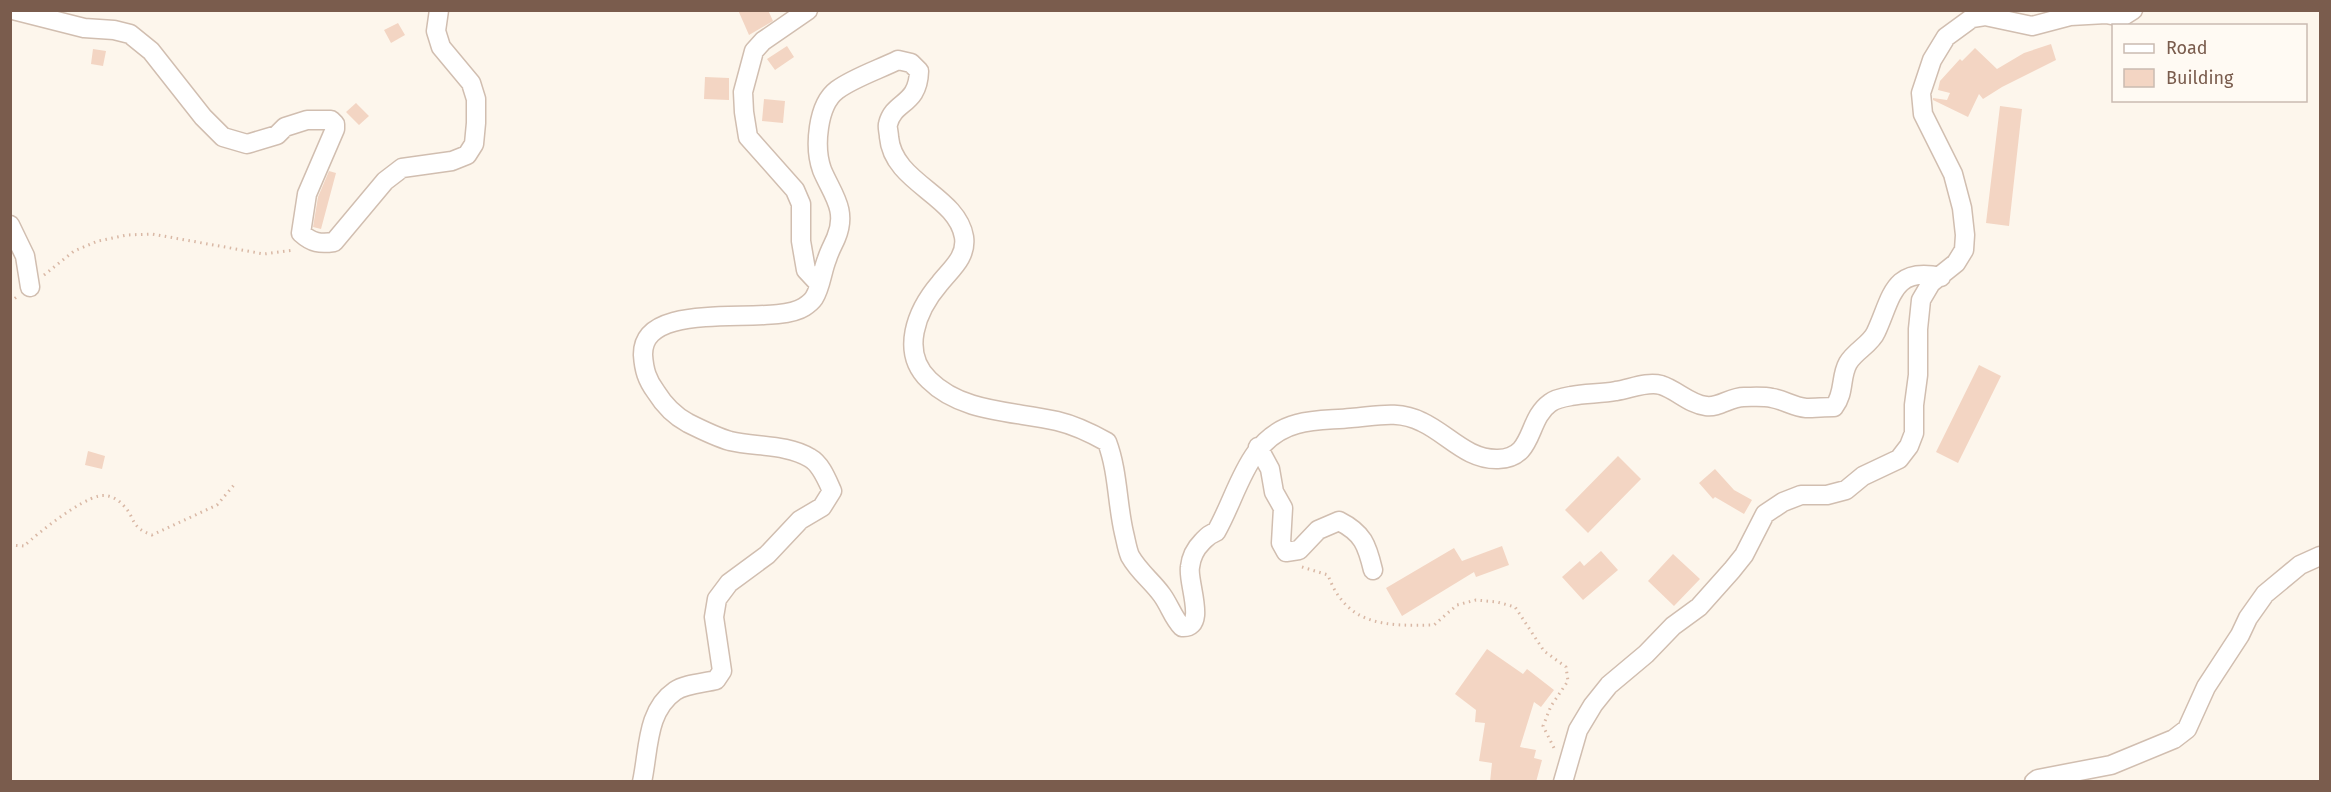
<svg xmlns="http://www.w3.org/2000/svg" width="2331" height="792" font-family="'Fira Sans',sans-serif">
<rect width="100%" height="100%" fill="#fdf6ec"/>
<!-- building -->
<path fill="#f3d5c3" d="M738,10H768L773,21L749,35Z
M398,23L405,35L391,43L384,30Z
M2051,44L2056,60L2002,87L1983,99L1979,94L1968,117L1933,100V98L1947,100L1950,93L1938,90L1940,81L1960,59L1962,61L1975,48L1997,69L2024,53Z
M787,46L794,57L775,70L767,59Z
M93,49L106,51L103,66L91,64Z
M705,77L729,78V100L704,99Z
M764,99L785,101L783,123L762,121Z
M356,103L369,116L359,125L346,112Z
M2000,106L2022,109L2009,226L1986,223Z
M329,171L336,173L321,229L313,227L318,197Z
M1979,365L2001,376L1958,463L1936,452Z
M88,451L105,456L102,469L85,465Z
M1618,456L1641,479L1588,533L1565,510Z
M1715,469L1734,490L1752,500L1744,514L1715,497L1713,499L1699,483Z
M1502,546L1509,565L1476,577L1474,572L1402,616L1386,588L1454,548L1462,561Z
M1601,551L1618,570L1583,600L1562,577L1580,561L1584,566Z
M1673,554L1700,579L1674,606L1648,581Z
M1487,649L1523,674L1527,669L1554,690L1541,707L1534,702L1520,747L1536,750L1534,758L1542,760L1536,782H1490L1492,763L1479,761L1485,723L1475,722L1476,710L1455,694Z"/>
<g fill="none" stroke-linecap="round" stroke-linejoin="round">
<defs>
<path id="minor" d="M13,10L84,28L114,30L130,34L151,51L203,117L223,137L247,144L277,135L285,127L307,120H331L335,124V129L307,194L301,233C312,243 320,244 334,242L385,181L402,168L452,161L467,155L474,144L476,123V99L471,83L441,47L436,31L439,10
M808,10L763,41L754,51L743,92L744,112L748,137L795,190L801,204V241L806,270L819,284
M10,225L25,256L30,287
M1258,447L1270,469L1274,492L1283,508L1281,543L1286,552L1299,550L1318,530L1339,521C1363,533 1367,545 1373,570
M642,782C649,750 646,711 675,691C685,684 704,683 716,680L722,671L714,617L717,599L729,583L767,555L800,520L822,507L832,491C827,480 821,464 810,458C787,444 755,447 730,441C716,437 702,430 688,423C675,416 664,405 656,392C647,380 644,370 643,355C642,296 772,328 804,307C807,305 812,301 814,298C821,287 822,271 827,259C829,252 833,245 836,238C848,210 832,194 822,170C814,148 817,105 837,90C853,78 880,69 898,60L911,63L919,71C918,106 894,100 888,124C887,127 889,133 889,137C893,183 957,195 964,237C967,257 951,269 940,283C916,311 900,352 929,380C962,413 1014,411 1057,421C1074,425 1091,433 1107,442C1118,471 1117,503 1124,533C1126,541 1127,549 1130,556C1139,572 1152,581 1162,595C1170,606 1173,618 1182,627C1208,629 1187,582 1190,567C1191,558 1195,549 1202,542C1207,537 1209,534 1216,532C1239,492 1247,437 1297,424C1315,419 1333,420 1351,418C1377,416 1398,410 1422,422C1448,434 1467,460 1498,459C1535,458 1526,420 1550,403C1555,399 1565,397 1571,396C1586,393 1601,394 1616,391C1630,389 1647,381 1661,385C1677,390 1689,404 1706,406C1719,408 1730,397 1744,397C1753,397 1763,396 1772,398C1784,400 1794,407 1806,408C1815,408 1825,407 1834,407C1845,393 1840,377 1848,363C1855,351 1871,344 1876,332C1892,298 1892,266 1941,277
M1563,782L1578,730L1593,705L1609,685L1646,654L1673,626L1699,607L1732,570L1744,555L1765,514L1783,502L1801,495H1827L1846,490L1863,476L1899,459L1909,446L1914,433V405L1918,375V329L1921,300L1931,283L1956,263L1964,250L1965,235L1962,208L1953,174L1923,114L1921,93L1932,60L1946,37L1972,18L1985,16L2032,26L2070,16L2106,14L2122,17L2133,10
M2034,782L2038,779L2111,765L2174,739L2187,729L2206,687L2240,635L2248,618L2265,594L2300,565L2320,556"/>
</defs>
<!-- minor casing -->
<use href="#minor" stroke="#d1beb0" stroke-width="21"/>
<!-- path -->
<path stroke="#d9b8a5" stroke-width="3" stroke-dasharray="1.5 4.5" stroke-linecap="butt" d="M44,275L74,251L98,241L127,235L152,234L264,254L294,250
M10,302L18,296
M10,545L24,546C39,532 80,500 99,496C109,494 118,499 124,506C136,519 130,527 152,535L217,505L234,485
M1302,567L1328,575C1347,627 1387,626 1434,625L1457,605L1476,600L1497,602L1515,607L1544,651L1566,667L1568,681L1551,706L1543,726L1554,748"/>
<!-- minor -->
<use href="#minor" stroke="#fff" stroke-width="18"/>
</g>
<!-- border -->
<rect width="2331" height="792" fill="none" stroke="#7a5c4d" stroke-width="24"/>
<!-- legend -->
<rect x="2112" y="24" width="195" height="78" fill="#fffaf3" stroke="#cabbb1" stroke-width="1.5"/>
<rect x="2124" y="44" width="30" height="9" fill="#ffffff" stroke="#cabbb1" stroke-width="1.5"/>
<text x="2166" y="54" font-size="18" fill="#7a5c4d">Road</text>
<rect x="2124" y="69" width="30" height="18" fill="#f3d5c3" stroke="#cabbb1" stroke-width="1.5"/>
<text x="2166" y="84" font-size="18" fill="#7a5c4d">Building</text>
</svg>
